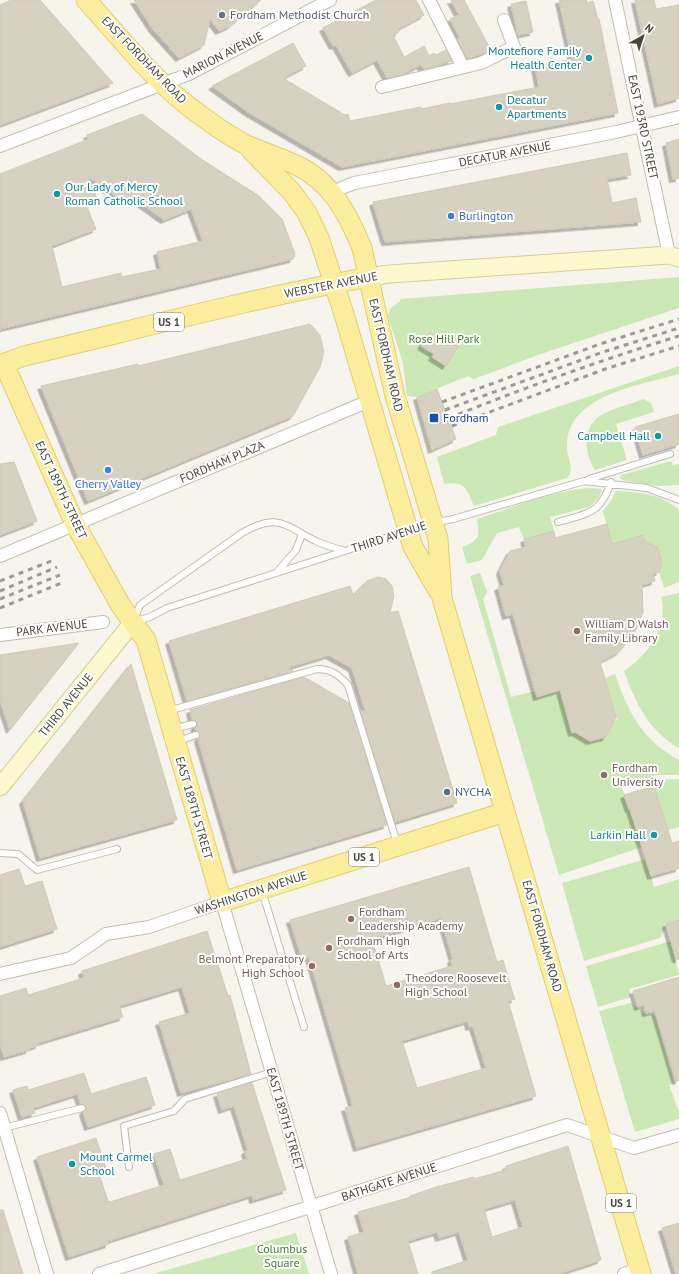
<svg xmlns="http://www.w3.org/2000/svg" width="679" height="1274" font-family="'PT Sans',sans-serif">
<defs>
<filter id="shadow"><feDropShadow dx="-3.5" dy="3.5" stdDeviation="0" flood-color="#0004"/></filter>
</defs>
<rect width="100%" height="100%" fill="#f6f4ec"/>
<!-- green -->
<path fill="#cbe8b6" d="M679,277V308L535,356L474,379L468,376L416,397L407,396L403,363L388,316L390,309L400,301L401,299Z
M679,366V374C641,385 564,395 567,449C568,458 575,471 567,478L474,506C466,488 465,481 444,484L437,457L496,435L498,427Z
M643,399L651,403L654,412L616,424L627,460L595,470C583,452 582,423 605,413C617,407 631,404 643,399Z
M671,461L673,465L679,464V485L658,486L623,480L620,478L621,475Z
M589,488L602,489L599,498L589,507L550,517L554,531L524,539L519,527L497,533L482,560L467,564L462,547C479,541 480,537 477,519C512,508 553,490 589,488Z
M616,491C639,492 662,494 679,510V582L664,588L659,572L662,564L658,549L645,544L642,535L612,544L603,511L611,501Z
M480,573L487,592L483,599L511,697L535,691L537,697L560,690L572,733L617,720L605,678L615,674C628,712 642,740 679,760V775H657L622,788L629,809H630L642,847L559,875L470,576Z
M679,593V748C650,733 634,700 624,671C647,656 669,626 661,597Z
M679,779V827L668,830L654,786L658,784L657,780Z
M646,859L654,887L679,879V920L666,924V927L660,938L584,961L562,883Z
M671,941L679,975L629,989L631,997L598,1007L586,966Z
M631,1003L647,1015L652,1014L655,1016L674,1083L669,1085L679,1112V1119L635,1132L599,1011Z
M296,1233L309,1274H153Z"/>
<!-- building -->
<path fill="#d7d1c1" stroke="#d2cab5" fill-rule="evenodd" filter="url(#shadow)" d="M11,0H40L113,83L0,125V5Z
M134,0H261L230,26L219,31L210,19L204,45L179,58L152,28Z
M376,0H416L424,15L398,29L399,32L393,35L404,57L424,46L429,56L434,53L436,55L446,50L452,61L424,69L420,65L403,74L387,78L377,60L352,73L336,45L333,46L323,28Z
M451,0H464L491,50L467,59L457,39L460,38L450,19L459,15Z
M559,0H586L587,3L593,1L598,19H599L618,113L342,167L248,112L212,86L293,43L306,66L283,78L345,115L348,114L350,121L421,107V109L450,103V104L539,87L535,67L572,59Z
M635,0H654L656,9L679,5V98L658,104Z
M526,1L533,32L518,35L511,4Z
M142,114L201,159L259,196L282,219L295,254L293,259L0,329V174L89,139L87,135ZM88,176L125,203L135,199L164,220L191,209L203,241L157,252L161,269L121,277V273L62,287L52,246L96,229L86,205L98,201Z
M679,139V178L673,179L666,143Z
M627,153L631,175L607,179L612,203L636,198L641,222L385,242L373,202Z
M310,324L320,335L324,352L320,367L293,416L88,501L41,386L138,364V366Z
M430,332L443,340L445,337L459,345L446,366L432,357L434,354L421,346Z
M437,389L456,439L432,450L417,397Z
M679,414V444L643,455L635,427Z
M14,462L37,521L0,535V464Z
M607,524L612,544L643,535L644,540L658,548L662,564L659,572L653,574L655,581L642,585L643,612L634,634L619,652L600,662L616,717L606,737L590,741L575,732L572,733L560,690L537,697L513,614L506,616L498,587L504,585L500,571L510,551L526,547L524,539L554,531L555,538Z
M378,577L386,579L392,586L394,596L390,613L398,611L457,803L395,822L360,710L366,713L352,668L329,655L287,668L293,671L187,701L169,641L350,586L353,595L367,581Z
M79,643L10,730L0,701V655Z
M131,664L177,820L40,858L23,801Z
M304,677L349,703L387,825L237,870L198,739L200,734L194,728L197,723L192,720L190,710Z
M654,786L672,843L679,841V868L651,876L630,809H629L624,795Z
M469,867L497,962L503,960L513,994L515,999L508,1001L536,1096L357,1148L345,1108L353,1106L309,957L302,959L290,920ZM441,918L453,959L451,960L452,966L386,986L372,939ZM468,1021L469,1027L473,1026L486,1068L417,1088L402,1041Z
M19,869L25,886L42,881L57,929L0,947V875Z
M679,920V959H676L666,924Z
M207,931L228,996L230,995L251,1074L181,1093L159,1022L190,1013L182,987L119,1006L123,1017L38,1043L39,1045L29,1048V1050L4,1057L0,1044V996L26,988L28,995L84,978L82,971Z
M679,977V1080L676,1081L655,1011L646,1013L644,1005L638,1007L633,991Z
M84,1073L91,1094L146,1077L155,1105L88,1127L83,1112L86,1107L81,1104L77,1094L33,1108L35,1113L22,1117L13,1090L27,1086L28,1090Z
M252,1083L286,1190L253,1200L252,1195L108,1241L109,1244L69,1257L37,1157L96,1138L107,1171L99,1174L108,1201L110,1202L164,1185L154,1154L170,1149L180,1180L247,1159L245,1151L248,1150L234,1106L222,1110L217,1094Z
M568,1146L601,1260L558,1274H432V1272L468,1260L459,1232L439,1238L437,1232L408,1241L418,1274H358L348,1237L364,1232L358,1212L408,1198L410,1196L436,1187L474,1177V1179L506,1170V1166ZM515,1200L523,1227L492,1237L484,1209Z
M0,1210H3L23,1274H0Z
M679,1223V1274H676L662,1228Z"/>
<g fill="none" stroke-linecap="round" stroke-linejoin="round">
<defs>
<path id="lane" d="M589,479L670,454
M558,522C588,513 600,515 611,482
M277,572L296,550L302,534
M134,620L140,605L242,533C279,511 286,527 318,542C326,546 336,548 345,551
M136,621L150,617L167,608L432,523L453,519L584,481L647,488L679,500
M168,711L317,669C331,669 339,675 348,685L397,843
M173,729L193,724
M177,741L196,735
M0,853L18,854L37,870L117,849
M262,891L304,1027
M4,1128L82,1108
M129,1167L124,1126L174,1111L185,1099L272,1072"/>
<path id="street" d="M429,0L463,67
M615,0L669,255
M382,87L481,63L514,47L504,20
M0,146L189,74L330,0
M332,192L354,183L616,132L679,117
M0,556L369,401
M0,635L103,622
M0,974L71,958L106,934L149,927L222,902L331,1274
M0,1113L47,1274
M99,1274L567,1125L634,1148L679,1135
M624,1274L640,1269"/>
<path id="secondary" d="M369,277L390,274L669,255L679,258
M0,787L133,622"/>
<path id="primary" d="M86,0C117,34 151,77 187,105C205,119 225,134 245,144C262,152 279,157 296,165C331,181 348,214 362,248L395,396L438,539L442,598L641,1274
M251,150L292,192L307,213L319,238L343,311L413,547L439,592
M4,364L75,524L121,606L146,640L222,902L505,812
M0,365L24,356C138,329 253,298 369,277"/>
</defs>
<!-- lane casing -->
<use href="#lane" stroke="#c1bdae" stroke-width="8"/>
<!-- street casing -->
<use href="#street" stroke="#c1bdae" stroke-width="14"/>
<!-- secondary casing -->
<use href="#secondary" stroke="#d4cc9d" stroke-width="19"/>
<!-- primary casing -->
<use href="#primary" stroke="#e2ce6d" stroke-width="21"/>
<!-- lane -->
<use href="#lane" stroke="#fff" stroke-width="6"/>
<!-- street -->
<use href="#street" stroke="#fff" stroke-width="12"/>
<!-- secondary -->
<use href="#secondary" stroke="#fef8ce" stroke-width="17"/>
<!-- primary -->
<use href="#primary" stroke="#fced9f" stroke-width="19"/>
<!-- rail -->
<path stroke="#9a9a9a" stroke-width="3" stroke-dasharray="5 5" stroke-linecap="butt" d="M442,402L600,344L679,319
M445,410L603,352L679,328
M449,418C524,388 601,360 679,336
M452,426L608,368L679,346
M0,581L54,560
M0,591L57,567
M0,599L60,575
M0,608L64,582"/>
</g>
<!-- markers -->
<circle fill="#6b7280" stroke="#fff" stroke-width="1.5" cx="222" cy="15" r="4"/>
<g fill="#0f9aa8" stroke="#fff" stroke-width="1.5">
<circle cx="589" cy="58" r="4"/>
<circle cx="499" cy="107" r="4"/>
<circle cx="57" cy="194" r="4"/>
<circle cx="658" cy="436" r="4"/>
<circle cx="654" cy="835" r="4"/>
<circle cx="72" cy="1164" r="4"/>
</g>
<g fill="#3f7fe0" stroke="#fff" stroke-width="1.5">
<circle cx="451" cy="216" r="4"/>
<circle cx="108" cy="470" r="4"/>
</g>
<rect fill="#1a4fb4" stroke="#fff" stroke-width="1.5" x="429" y="413" width="10" height="10" rx="2"/>
<g fill="#8d6e63" stroke="#fff" stroke-width="1.5">
<circle cx="577" cy="631" r="4"/>
<circle cx="604" cy="775" r="4"/>
<circle cx="351" cy="919" r="4"/>
<circle cx="329" cy="948" r="4"/>
<circle cx="312" cy="966" r="4"/>
<circle cx="397" cy="985" r="4"/>
</g>
<circle fill="#5c6f8a" stroke="#fff" stroke-width="1.5" cx="447" cy="792" r="4"/>
<g text-anchor="middle" stroke-width="4" stroke-linejoin="round" paint-order="stroke">
<!-- shield labels -->
<g fill="#fff" stroke="#807e74" stroke-width="1">
<rect x="154" y="313" width="30" height="18" rx="3"/>
<rect x="349" y="848" width="30" height="18" rx="3"/>
<rect x="606" y="1194" width="30" height="18" rx="3"/>
</g>
<g font-size="11" font-weight="bold" fill="#4a4639">
<text x="169" y="326">US 1</text>
<text x="364" y="861">US 1</text>
<text x="621" y="1207">US 1</text>
</g>
<!-- worship labels -->
<g font-size="12" fill="#5b616d" stroke="#fff" text-anchor="start">
<text x="230" y="19">Fordham Methodist Church</text>
</g>
<!-- culture labels -->
<g font-size="12" fill="#0d838f" stroke="#fff" text-anchor="end">
<text x="581" y="55">Montefiore Family<tspan x="581" dy="14">Health Center</tspan></text>
<text x="507" y="104" text-anchor="start">Decatur<tspan x="507" dy="14">Apartments</tspan></text>
<text x="65" y="191" text-anchor="start">Our Lady of Mercy<tspan x="65" dy="14">Roman Catholic School</tspan></text>
<text x="650" y="440">Campbell Hall</text>
<text x="646" y="839">Larkin Hall</text>
<text x="80" y="1161" text-anchor="start">Mount Carmel<tspan x="80" dy="14">School</tspan></text>
</g>
<!-- street labels -->
<g font-size="12" fill="#4a4639" stroke="#fff">
<text transform="translate(223 55) rotate(-27)" y="4">MARION AVENUE</text>
<text transform="translate(144 60) rotate(46)" y="4">EAST FORDHAM ROAD</text>
<text transform="translate(643 127) rotate(78)" y="4">EAST 193RD STREET</text>
<text transform="translate(505 154) rotate(-11)" y="4">DECATUR AVENUE</text>
<text transform="translate(331 285) rotate(-11)" y="4">WEBSTER AVENUE</text>
<text transform="translate(386 355) rotate(77)" y="4">EAST FORDHAM ROAD</text>
<text transform="translate(222 462) rotate(-23)" y="4">FORDHAM PLAZA</text>
<text transform="translate(61 490) rotate(65)" y="4">EAST 189TH STREET</text>
<text transform="translate(389 537) rotate(-18)" y="4">THIRD AVENUE</text>
<text transform="translate(52 628) rotate(-7)" y="4">PARK AVENUE</text>
<text transform="translate(66 705) rotate(-51)" y="4">THIRD AVENUE</text>
<text transform="translate(194 808) rotate(74)" y="4">EAST 189TH STREET</text>
<text transform="translate(251 893) rotate(-18)" y="4">WASHINGTON AVENUE</text>
<text transform="translate(542 936) rotate(74)" y="4">EAST FORDHAM ROAD</text>
<text transform="translate(285 1119) rotate(74)" y="4">EAST 189TH STREET</text>
<text transform="translate(389 1182) rotate(-18)" y="4">BATHGATE AVENUE</text>
</g>
<!-- shop labels -->
<g font-size="12" fill="#366cbe" stroke="#fff" text-anchor="start">
<text x="459" y="220">Burlington</text>
<text x="108" y="488" text-anchor="middle">Cherry Valley</text>
</g>
<!-- park labels -->
<g font-size="12" fill="#407c2c" stroke="#fff">
<text x="444" y="343">Rose Hill Park</text>
<text x="282" y="1253">Columbus<tspan x="282" dy="14">Square</tspan></text>
</g>
<!-- transit labels -->
<g font-size="12" fill="#164399" stroke="#fff" text-anchor="start">
<text x="443" y="422">Fordham</text>
</g>
<!-- education labels -->
<g font-size="12" fill="#785e54" stroke="#fff" text-anchor="start">
<text x="585" y="628">William D Walsh<tspan x="585" dy="14">Family Library</tspan></text>
<text x="612" y="772">Fordham<tspan x="612" dy="14">University</tspan></text>
<text x="359" y="916">Fordham<tspan x="359" dy="14">Leadership Academy</tspan></text>
<text x="337" y="945">Fordham High<tspan x="337" dy="14">School of Arts</tspan></text>
<text x="304" y="963" text-anchor="end">Belmont Preparatory<tspan x="304" dy="14">High School</tspan></text>
<text x="405" y="982">Theodore Roosevelt<tspan x="405" dy="14">High School</tspan></text>
</g>
<!-- service labels -->
<g font-size="12" fill="#4e5e75" stroke="#fff" text-anchor="start">
<text x="455" y="796">NYCHA</text>
</g>
</g>
<!-- north arrow -->
<g transform="translate(643 36) rotate(39)" stroke="#ffffff" stroke-width="3" paint-order="stroke">
<path d="M0-3L7 15L0 10L-7 15Z" fill="#4a4639"/>
<text y="-6" font-size="11" font-weight="bold" text-anchor="middle" fill="#4a4639">N</text>
</g>
</svg>
